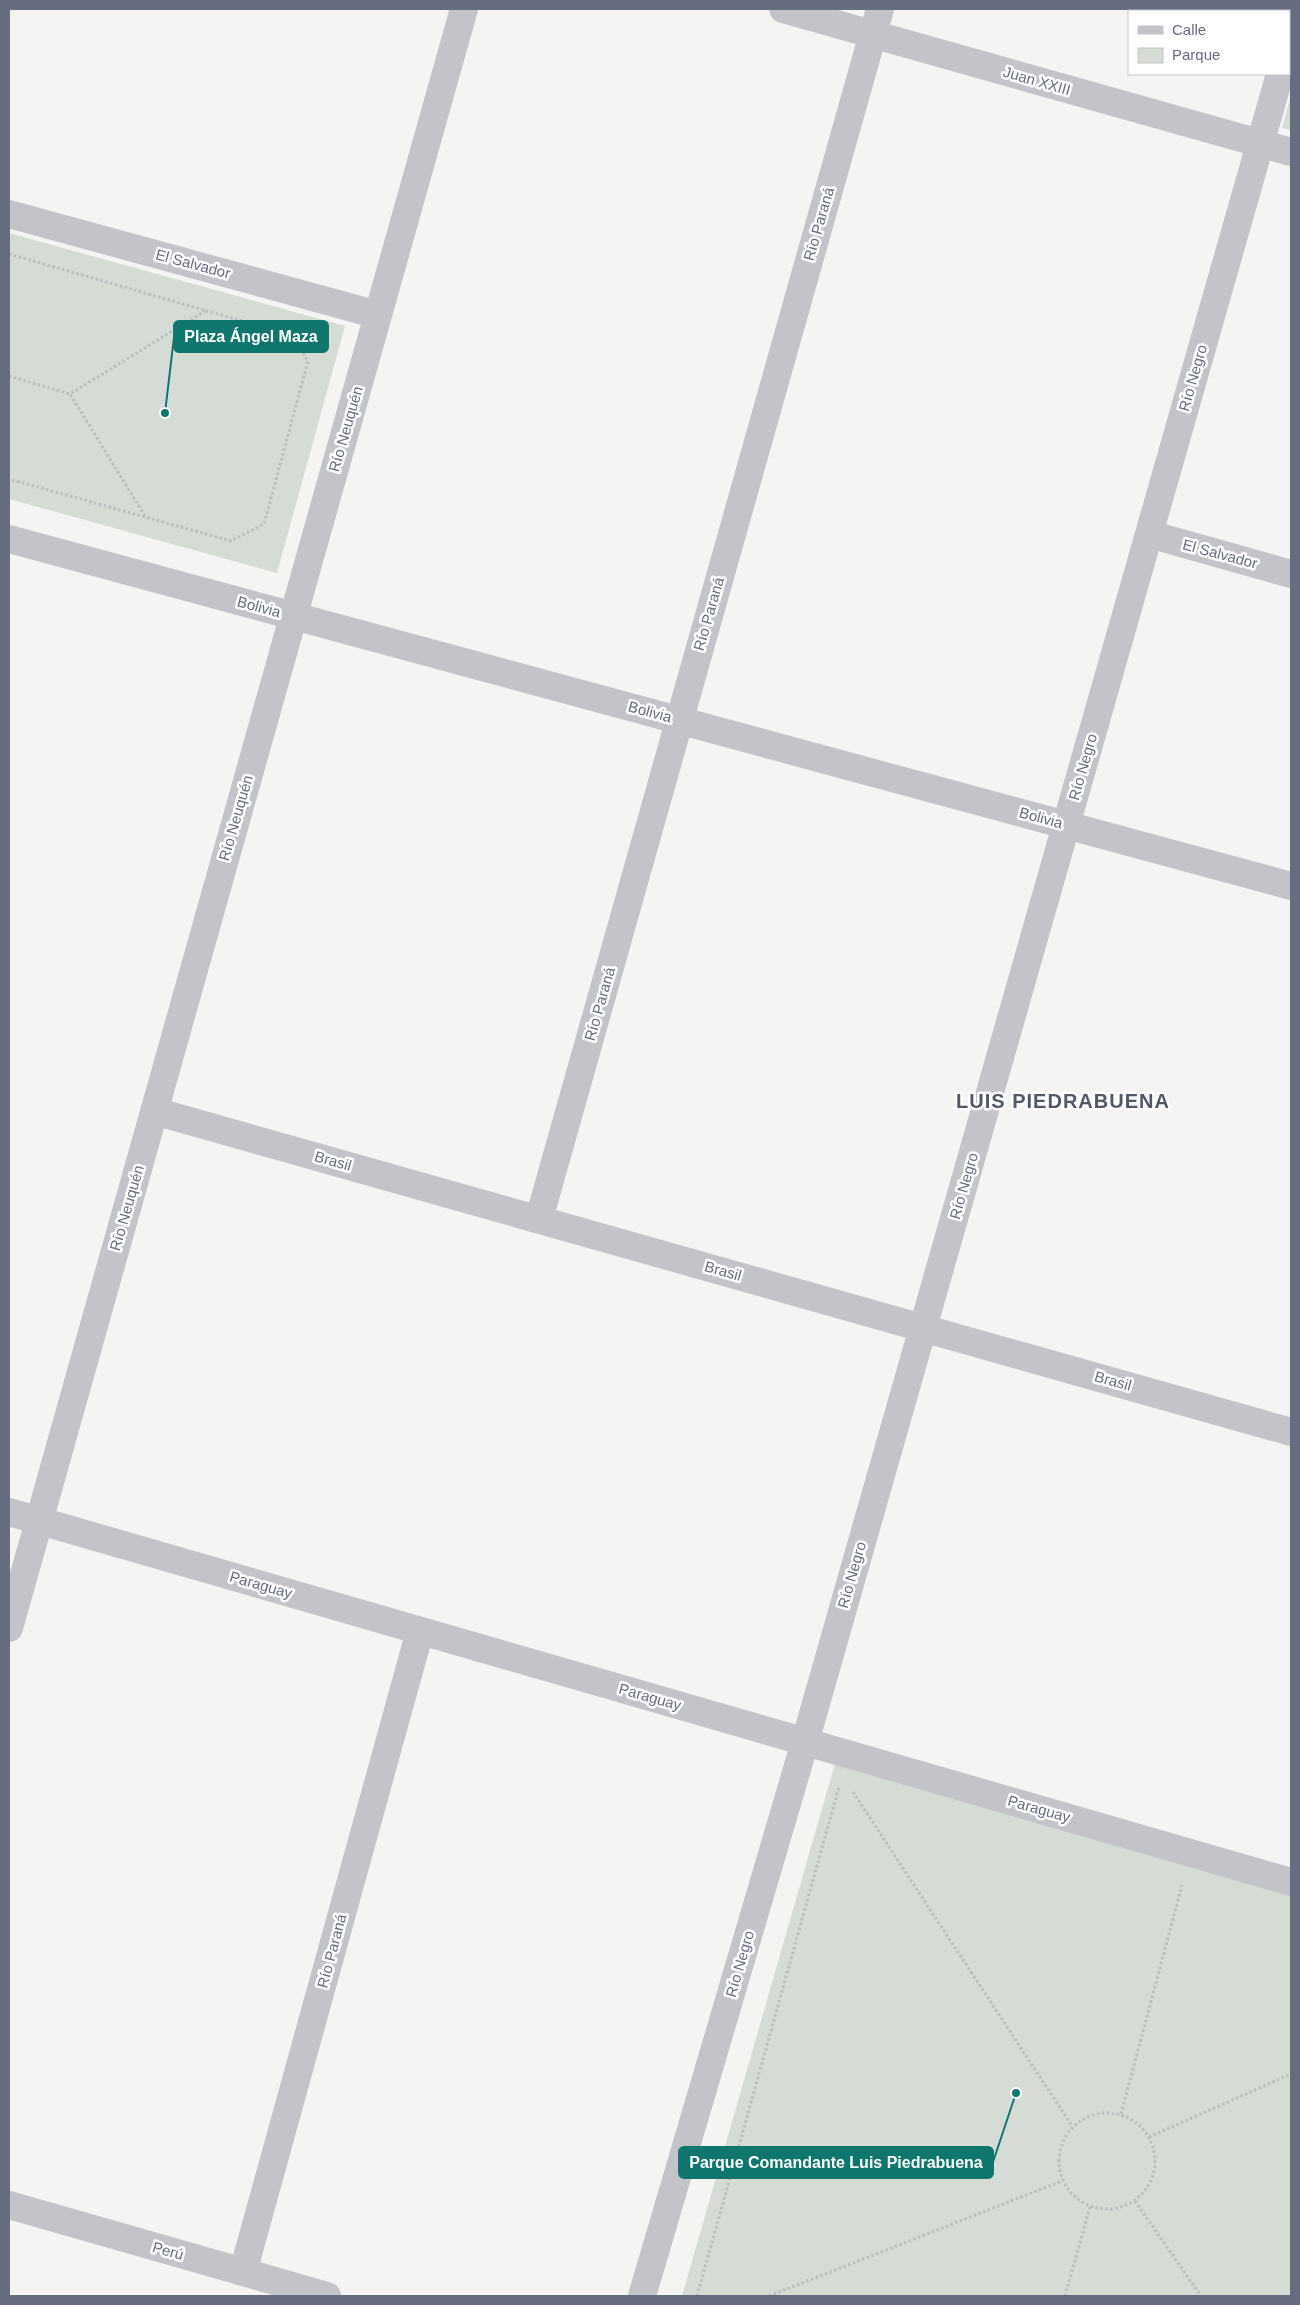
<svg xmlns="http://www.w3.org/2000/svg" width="1300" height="2305" font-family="Arial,sans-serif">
<rect width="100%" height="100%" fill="#f4f5f2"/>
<!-- green -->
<path fill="#d4dcd3" d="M1291,95V130L1282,128Z
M9,233L345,326L277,573L9,499Z
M836,1760L1291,1891V2296H682Z"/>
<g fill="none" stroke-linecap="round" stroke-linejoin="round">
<!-- path -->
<path stroke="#bcbdc0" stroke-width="3" stroke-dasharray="2.5 2.5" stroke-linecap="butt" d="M9,254L291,335L308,361L264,524L231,541L9,479
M9,376L70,394
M145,516L70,394L205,311
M853,1792L1072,2126
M1059 2161a48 48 0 1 1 96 0a48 48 0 1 1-96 0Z
M1121,2114L1182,1885
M1149,2137L1291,2074
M1135,2201L1201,2296
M697,2296L839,1787
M769,2296L1062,2181
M1065,2296L1090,2207"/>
<!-- minor -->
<path stroke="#c3c4c9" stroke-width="28" d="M783,9L1291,152
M1289,41L1291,32
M9,214L378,315
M1149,534L1291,574
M154,1111L1291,1432
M539,1219L880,9
M9,1512L1291,1882
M9,1628L464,9
M243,2272L420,1631
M642,2296L805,1742L1280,74"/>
<!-- tertiary -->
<path stroke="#c3c4c9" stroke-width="28" d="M9,539L1291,886
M9,2205L327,2296"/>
</g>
<g text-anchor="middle" stroke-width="5" stroke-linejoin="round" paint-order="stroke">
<!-- street labels -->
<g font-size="15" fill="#666d81" stroke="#fff">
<text transform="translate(1037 81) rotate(16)" y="5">Juan XXIII</text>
<text transform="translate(819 224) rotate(-74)" y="5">Río Paraná</text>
<text transform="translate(193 264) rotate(15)" y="5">El Salvador</text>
<text transform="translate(1193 378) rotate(-74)" y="5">Río Negro</text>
<text transform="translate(346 429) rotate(-74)" y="5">Río Neuquén</text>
<text transform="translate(1220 554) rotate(15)" y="5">El Salvador</text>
<text transform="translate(259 607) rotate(15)" y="5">Bolivia</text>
<text transform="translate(709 614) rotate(-74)" y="5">Río Paraná</text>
<text transform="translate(650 712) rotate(15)" y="5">Bolivia</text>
<text transform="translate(1083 767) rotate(-74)" y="5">Río Negro</text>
<text transform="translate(236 818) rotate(-74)" y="5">Río Neuquén</text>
<text transform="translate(1041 818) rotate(15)" y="5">Bolivia</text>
<text transform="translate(600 1004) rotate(-74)" y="5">Río Paraná</text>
<text transform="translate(333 1161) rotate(16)" y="5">Brasil</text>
<text transform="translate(964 1186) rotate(-74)" y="5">Río Negro</text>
<text transform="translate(127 1208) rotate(-74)" y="5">Río Neuquén</text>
<text transform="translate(723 1271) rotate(16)" y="5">Brasil</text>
<text transform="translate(1113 1381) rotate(16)" y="5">Brasil</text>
<text transform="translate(852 1575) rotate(-74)" y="5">Río Negro</text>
<text transform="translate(261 1585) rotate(16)" y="5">Paraguay</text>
<text transform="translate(650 1697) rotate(16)" y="5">Paraguay</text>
<text transform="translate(1039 1809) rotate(16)" y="5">Paraguay</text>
<text transform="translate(332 1951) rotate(-75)" y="5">Río Paraná</text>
<text transform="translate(740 1964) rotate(-74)" y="5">Río Negro</text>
<text transform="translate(168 2251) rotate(16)" y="5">Perú</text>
</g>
<!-- district labels -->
<g font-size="20" font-weight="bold" letter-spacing="1" fill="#535866" stroke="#fff">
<text x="1063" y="1108">LUIS PIEDRABUENA</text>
</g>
</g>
<!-- callouts -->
<path fill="none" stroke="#0f766e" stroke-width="2" d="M165 413L174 337M1016 2093L993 2162"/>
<g fill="#0f766e" stroke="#fff" stroke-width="2">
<circle cx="165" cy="413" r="5"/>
<circle cx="1016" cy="2093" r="5"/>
</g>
<g fill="#0f766e" stroke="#0f766e" stroke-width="2">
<rect x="174" y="321" width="154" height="31" rx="5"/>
<rect x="679" y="2147" width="314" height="31" rx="5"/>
</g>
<g font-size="16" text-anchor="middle" font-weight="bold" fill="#fff">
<text x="251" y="342">Plaza Ángel Maza</text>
<text x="836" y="2168">Parque Comandante Luis Piedrabuena</text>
</g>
<!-- border -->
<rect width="1300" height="2305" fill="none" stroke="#666d81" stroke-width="20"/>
<!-- legend -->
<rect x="1128" y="10" width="162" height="65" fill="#ffffff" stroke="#c2c5cd"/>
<rect x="1138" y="26" width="25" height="8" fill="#c3c4c9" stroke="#c2c5cd"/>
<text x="1172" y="35" font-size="15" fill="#666d81">Calle</text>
<rect x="1138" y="48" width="25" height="15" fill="#d4dcd3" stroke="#c2c5cd"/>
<text x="1172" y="60" font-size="15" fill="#666d81">Parque</text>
</svg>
